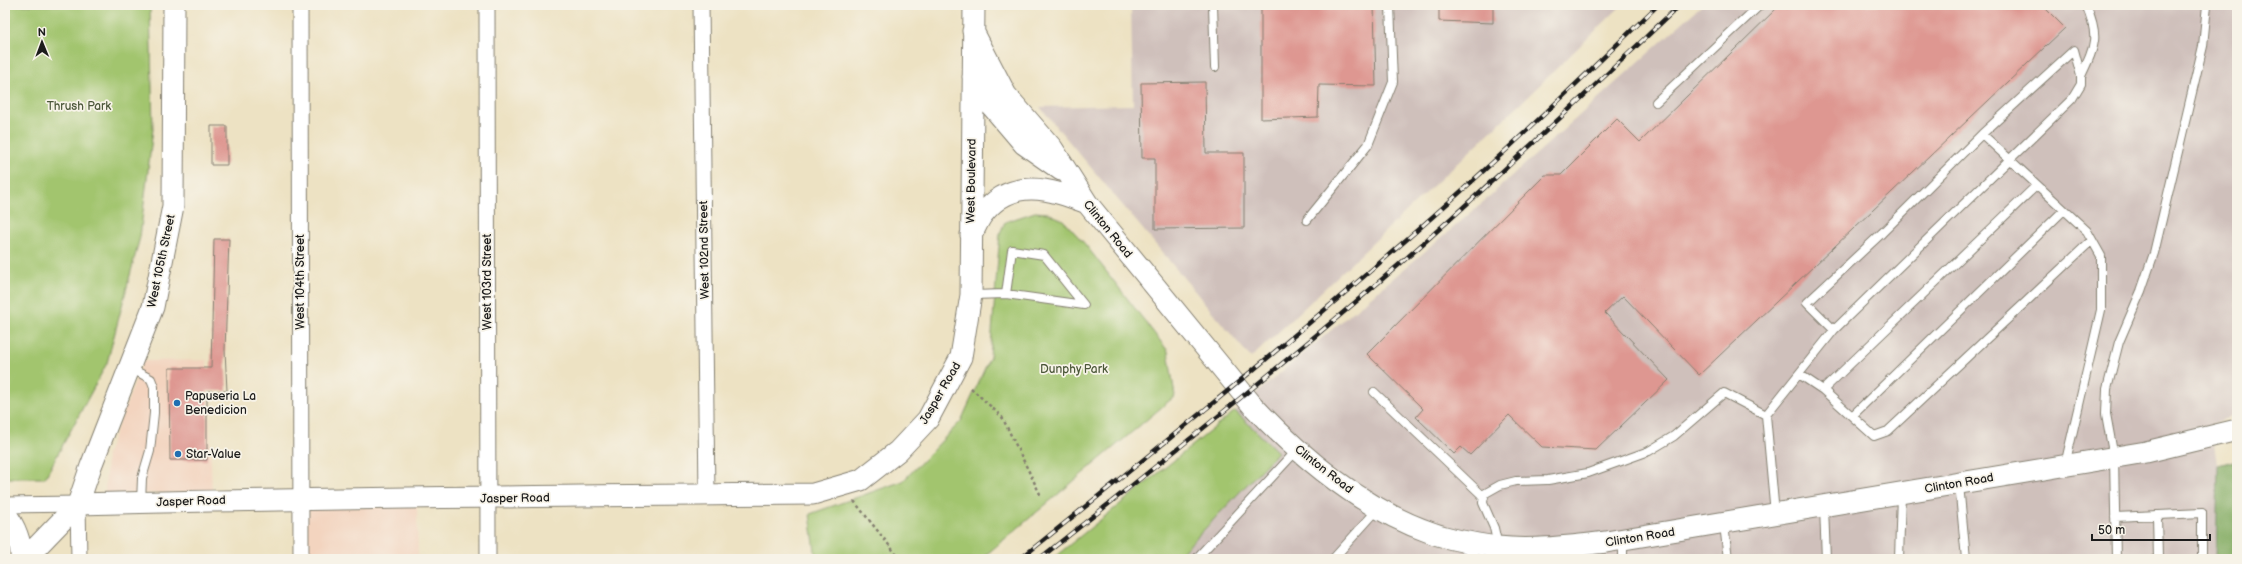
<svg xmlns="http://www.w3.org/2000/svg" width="2242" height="564" font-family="'Balsamiq Sans',sans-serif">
<rect width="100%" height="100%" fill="#f7f3e8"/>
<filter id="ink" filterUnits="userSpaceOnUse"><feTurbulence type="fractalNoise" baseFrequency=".025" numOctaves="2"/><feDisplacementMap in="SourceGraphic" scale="8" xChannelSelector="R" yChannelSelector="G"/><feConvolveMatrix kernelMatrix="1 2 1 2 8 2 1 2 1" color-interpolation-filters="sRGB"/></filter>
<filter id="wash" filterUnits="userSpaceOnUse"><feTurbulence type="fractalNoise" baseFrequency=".012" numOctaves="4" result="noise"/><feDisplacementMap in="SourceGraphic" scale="16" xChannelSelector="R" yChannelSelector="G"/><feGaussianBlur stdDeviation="0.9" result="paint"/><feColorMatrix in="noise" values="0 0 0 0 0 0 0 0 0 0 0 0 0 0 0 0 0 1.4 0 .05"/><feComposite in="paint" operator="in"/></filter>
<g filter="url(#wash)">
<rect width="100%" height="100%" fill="#ede2c3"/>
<!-- built -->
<path fill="#f3d4bf" d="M207,360L212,492L105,494L107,454L143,361Z
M417,506L418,559H307L306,508Z"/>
<!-- industrial -->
<path fill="#cfc0bb" d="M1131,5H1622L1523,101L1251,358L1040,107L1133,105Z
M1702,5H2237V415L2212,423L2218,465L2216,559H1176L1278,452L1235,411L1472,212Z"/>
<!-- green -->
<path fill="#a2c56e" stroke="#5f7045" d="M5,5H150L153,129L140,237L107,363L45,478H5Z
M1035,212L1048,213L1063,220L1085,244L1168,351L1175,396L981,559H816L810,514L903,481L961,421L990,357L1000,233L1005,222Z
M1235,411L1278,452L1176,559H1052Z"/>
<!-- forest -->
<path fill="#81aa61" stroke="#4e633e" d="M2237,460V559H2216L2218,465Z"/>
<g id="blocks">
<!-- building -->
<path fill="#de9791" d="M1261,5H1374L1376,86L1319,85L1318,117L1261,119Z
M1439,5H1493V23L1439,21Z
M1780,5H2042L2065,28L1699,375L1623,296L1605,313L1669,380L1596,450L1542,447L1509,415L1470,455L1461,447L1454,454L1416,417L1423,409L1367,354L1545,175H1561L1617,119L1640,142Z
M1205,82L1206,153H1244V228L1155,229V158H1142L1141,83Z
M211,126H227V165H211Z
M214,239H229L225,350L227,391H207V460H170L169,368H211Z"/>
</g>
</g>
<g filter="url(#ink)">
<use href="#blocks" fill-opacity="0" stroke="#847f70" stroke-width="1"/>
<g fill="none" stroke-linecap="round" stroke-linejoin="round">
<defs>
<path id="lane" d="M1213,5L1215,67
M2081,76C2095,46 2100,37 2086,5
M1656,102L1760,5
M1307,220L1368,145L1393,82L1390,5
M972,295L1006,294L1084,305L1044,255L1012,250L1006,294
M1834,330L1807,303L1882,233L1982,134
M130,368L151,379L154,387V413L150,451L142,478L141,502
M1799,374L1823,390L1874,436L1888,431L2092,240
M1823,390L2037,185
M1374,392L1484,497
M1852,416L2064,210
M1959,484L1966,559
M1824,507L1826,559
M1775,514L1766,415L1834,330L2072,99L2081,84V76L2074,50L1982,134L2087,231L2101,256V310L2065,465
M2157,515L2158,559
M2115,517L2202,513V559
M1724,524L1728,559
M1623,540V559
M1498,546L1494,528L1483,503L1484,494L1500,485L1516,481L1548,480L1588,473L1649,451L1674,436L1724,393L1766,415
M1196,559L1297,450
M1333,559L1378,509
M1469,559L1471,542
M1899,559L1901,494
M2116,559L2114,458L2106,414L2107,389L2119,342L2141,291L2154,253L2203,46L2207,5"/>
<path id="street" d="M300,5L301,559
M487,5L488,559
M701,5L707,495
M5,505L78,504L79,559"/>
<path id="secondary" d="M973,31L1006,95L1052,148L1087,203L1253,406C1302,458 1363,509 1432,533C1452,540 1476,544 1497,547C1533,551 1570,546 1606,542L2146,452L2237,430
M973,77L990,104L1024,144L1061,170
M971,235C975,229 978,220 983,214C1012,176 1050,189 1087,203
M78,504C323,498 568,496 813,494L861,480L898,451L928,419L961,357L971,295L974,5
M5,513C15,526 22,543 21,559
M25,559L78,504L91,466L153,307L173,206L174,5"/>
</defs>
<!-- lane casing -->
<use href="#lane" stroke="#847f70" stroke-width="10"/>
<!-- street casing -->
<use href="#street" stroke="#847f70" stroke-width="17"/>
<!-- secondary casing -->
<use href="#secondary" stroke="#847f70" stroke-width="23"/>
<!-- path -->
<path stroke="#847f70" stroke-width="2.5" stroke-dasharray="3 3" stroke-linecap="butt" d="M971,388L1002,417L1041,496
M854,501L900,559"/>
<!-- lane -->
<use href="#lane" stroke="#fff" stroke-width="8"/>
<!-- street -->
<use href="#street" stroke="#fff" stroke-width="15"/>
<!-- secondary -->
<use href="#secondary" stroke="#fff" stroke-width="21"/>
<defs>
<path id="rail" d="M1020,559C1150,455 1280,350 1406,240C1493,165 1575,85 1658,5
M1039,559C1167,458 1295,356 1418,248C1507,169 1593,87 1680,5"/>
</defs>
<!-- rail casing -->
<use href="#rail" stroke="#1c1c1c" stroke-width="4.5"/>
<!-- rail -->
<use href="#rail" stroke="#f7f3e8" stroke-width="3" stroke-dasharray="9" stroke-linecap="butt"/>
</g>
</g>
<!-- markers -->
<g fill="#1f6fb2" stroke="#f7f3e8" stroke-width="1.5">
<circle cx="177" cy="403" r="4"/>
<circle cx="178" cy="454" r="4"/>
</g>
<g text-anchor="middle" stroke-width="3.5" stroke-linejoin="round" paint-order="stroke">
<!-- park labels -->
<g font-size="12" fill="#4b5739" stroke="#f7f3e8">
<text x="79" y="110">Thrush Park</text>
<text x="1074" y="373">Dunphy Park</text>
</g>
<!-- street labels -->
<g font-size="12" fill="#1c1c1c" stroke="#f7f3e8">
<text transform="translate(971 181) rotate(-89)" y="4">West Boulevard</text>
<text transform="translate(1108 229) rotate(51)" y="4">Clinton Road</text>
<text transform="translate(704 250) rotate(-91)" y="4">West 102nd Street</text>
<text transform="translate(161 261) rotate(-78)" y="4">West 105th Street</text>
<text transform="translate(300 282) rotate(-90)" y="4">West 104th Street</text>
<text transform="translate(487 282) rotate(-90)" y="4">West 103rd Street</text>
<text transform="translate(940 393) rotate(-60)" y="4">Jasper Road</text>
<text transform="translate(1324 469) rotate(38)" y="4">Clinton Road</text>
<text transform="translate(1959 483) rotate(-10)" y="4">Clinton Road</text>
<text transform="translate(515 498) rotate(-1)" y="4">Jasper Road</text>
<text transform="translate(191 501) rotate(-2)" y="4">Jasper Road</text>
<text transform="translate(1640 537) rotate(-9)" y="4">Clinton Road</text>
</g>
<!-- poi labels -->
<g font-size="12" fill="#1c1c1c" stroke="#f7f3e8" text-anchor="start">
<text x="185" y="400">Papuseria La<tspan x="185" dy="14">Benedicion</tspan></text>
<text x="186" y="458">Star-Value</text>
</g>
</g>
<!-- margin -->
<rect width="2242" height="564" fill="none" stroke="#f7f3e8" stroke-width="20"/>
<!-- north arrow -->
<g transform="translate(42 42) rotate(359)" stroke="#f7f3e8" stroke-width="3" paint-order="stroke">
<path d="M0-3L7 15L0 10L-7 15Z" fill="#1c1c1c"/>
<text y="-6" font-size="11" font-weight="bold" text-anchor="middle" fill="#1c1c1c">N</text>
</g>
<!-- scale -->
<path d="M2092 534v6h118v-6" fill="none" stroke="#1c1c1c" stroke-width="2"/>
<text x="2098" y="534" font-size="12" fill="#1c1c1c" stroke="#f7f3e8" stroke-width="3" paint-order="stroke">50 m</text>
</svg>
